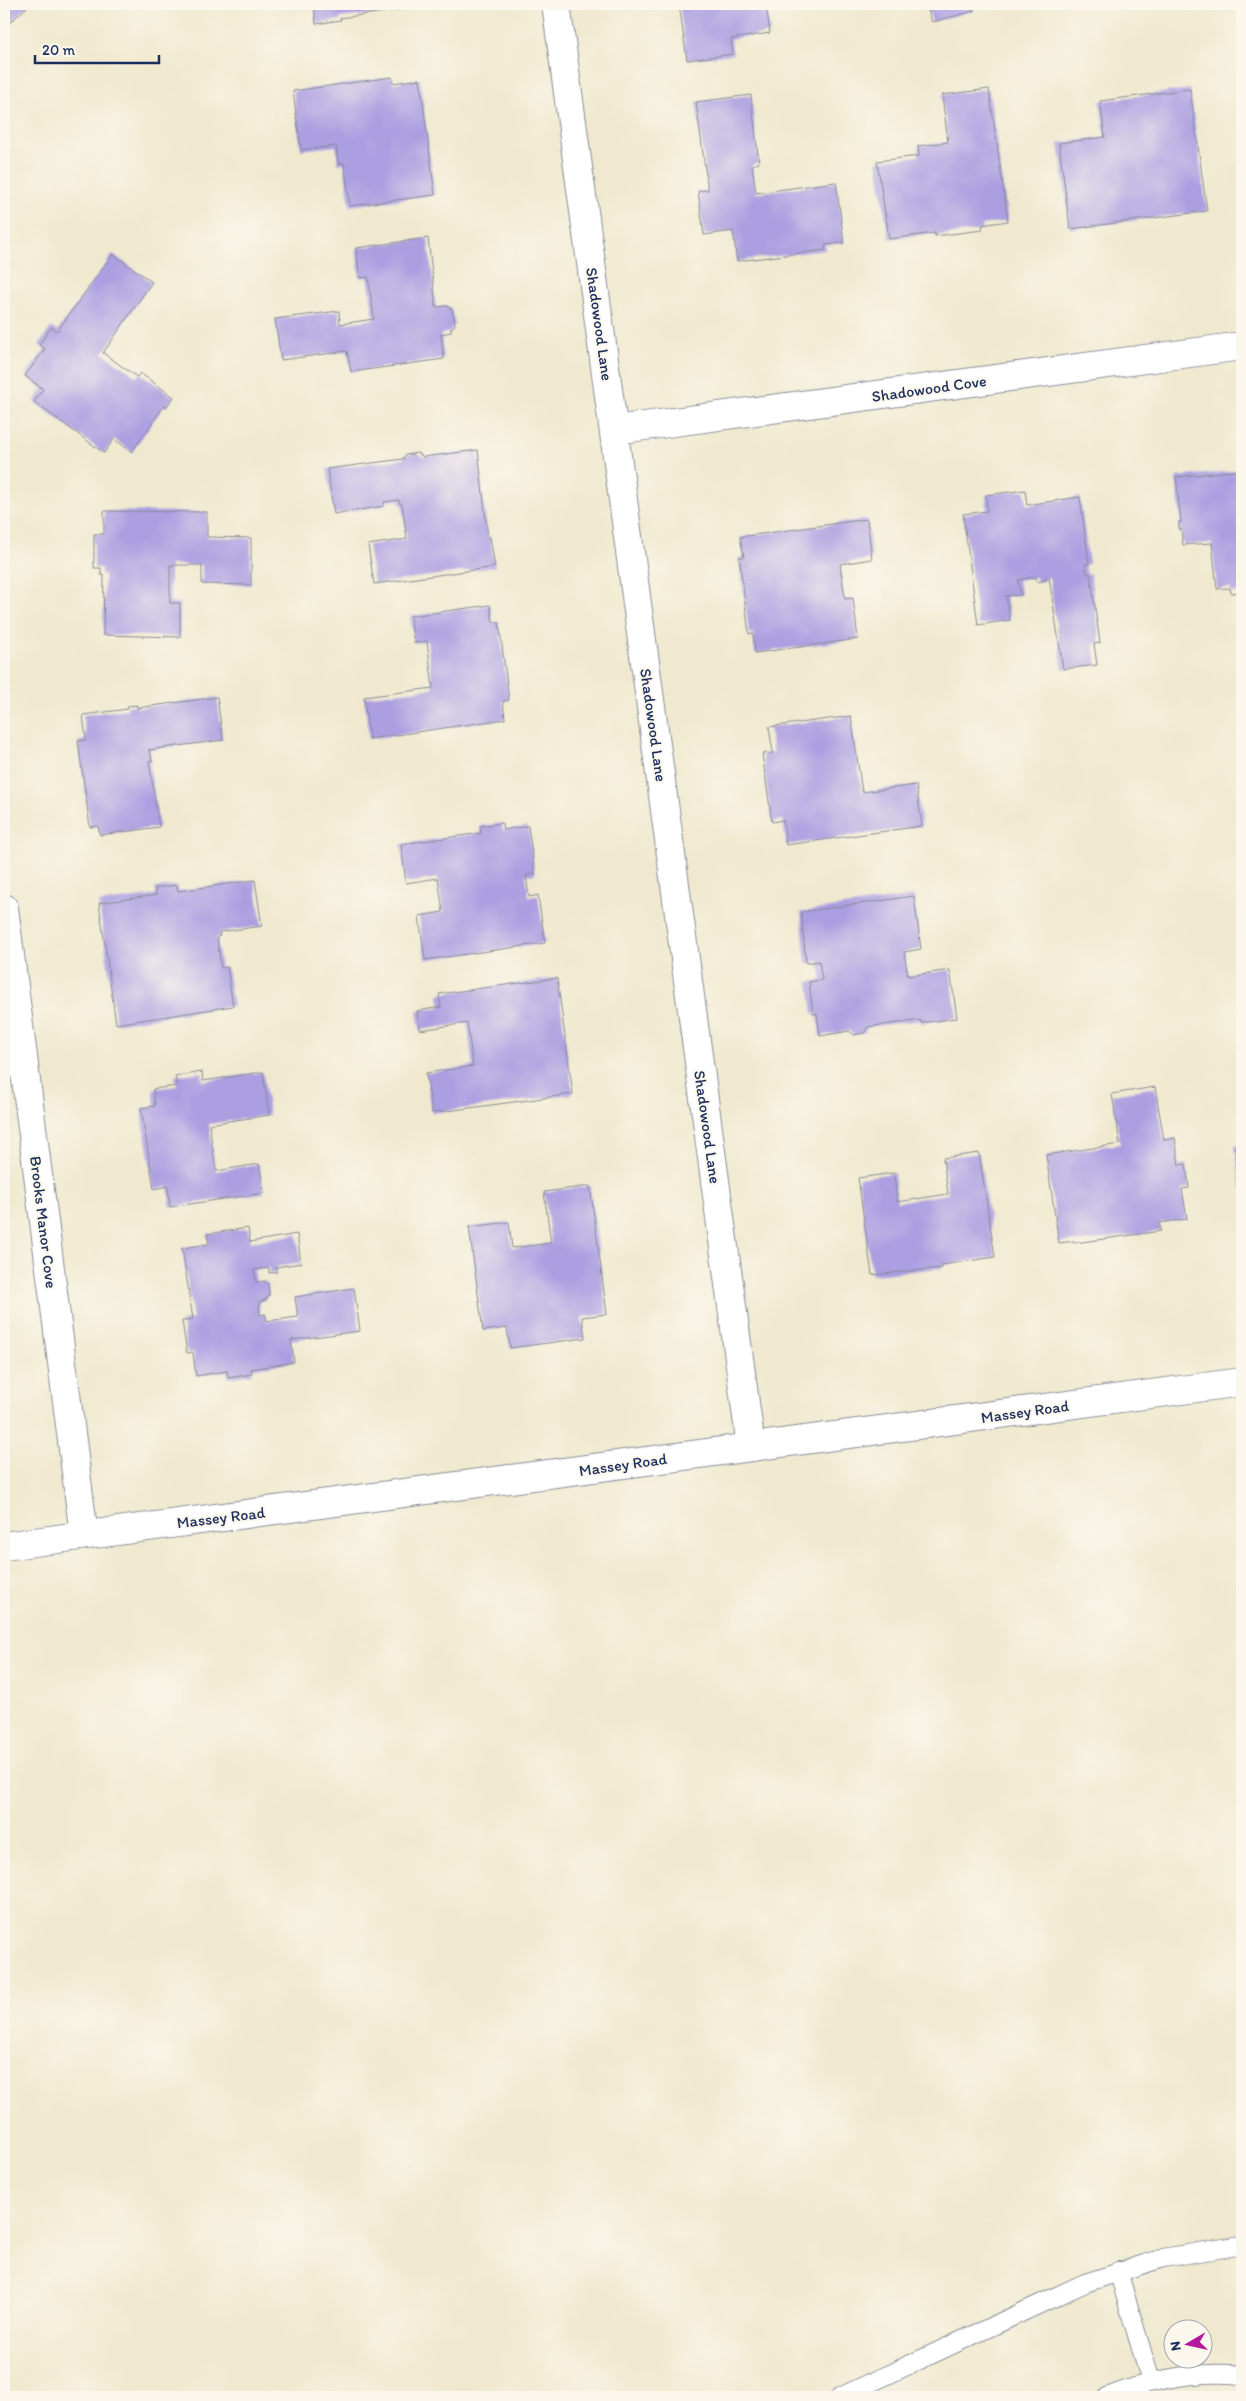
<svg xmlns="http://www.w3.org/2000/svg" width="1246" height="2401" font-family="Itim,sans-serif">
<rect width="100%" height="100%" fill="#fbf7ec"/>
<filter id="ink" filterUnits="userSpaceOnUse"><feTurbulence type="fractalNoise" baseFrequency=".02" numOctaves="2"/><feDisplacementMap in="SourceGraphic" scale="10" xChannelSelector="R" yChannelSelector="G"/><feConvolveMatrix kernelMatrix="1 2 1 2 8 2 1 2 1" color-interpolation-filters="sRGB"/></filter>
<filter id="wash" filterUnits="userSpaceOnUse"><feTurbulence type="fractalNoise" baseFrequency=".0096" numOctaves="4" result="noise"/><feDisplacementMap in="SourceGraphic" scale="20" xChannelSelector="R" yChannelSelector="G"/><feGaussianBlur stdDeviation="1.12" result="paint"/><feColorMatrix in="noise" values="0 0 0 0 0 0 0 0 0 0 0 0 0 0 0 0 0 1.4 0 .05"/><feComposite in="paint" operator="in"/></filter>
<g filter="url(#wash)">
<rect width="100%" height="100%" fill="#f0e9cf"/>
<g id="blocks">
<!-- building -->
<path fill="#ab9ee1" d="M4,4H30L4,28Z
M314,4H413V8L340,18L341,20L316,24Z
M679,4H766L770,33L731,39L733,54L687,60Z
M926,4H972L974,11L932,22Z
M392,77L393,83L420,79L435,195L350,206L344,163L338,164L336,146L301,150L293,91Z
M989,89L1008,221L982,225L983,230L935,236V233L889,239L877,161L919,156L918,146L948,142L942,95Z
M1190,89L1207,211L1070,229L1059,143L1105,137L1100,101Z
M751,95L759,163L752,165L756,193L836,182L844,243L825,245L826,250L737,261L733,231L704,235L698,191L708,190L696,102Z
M428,238L436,307L447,306L452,309L455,325L451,328V332L441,334L444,359L351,372L347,351L281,360L275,319L339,311L340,324L374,319L368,277L360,278L356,248Z
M113,254L152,282L103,353L137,377L140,373L174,397L166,407L164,406L132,452L114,439L104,453L34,402L43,389L25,376L45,349L39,345L51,327L57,331Z
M478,450L488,538L490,537L495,567L374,584L368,545L407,539L402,504H400L399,500L384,502V506L334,514L327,469L403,459L405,455L418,453L423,457Z
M1242,470V592L1231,593L1230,588L1217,589L1212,543L1183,545L1181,529H1179V522H1181L1176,477Z
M1025,490L1027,505L1080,497L1089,564H1085L1087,574L1090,573L1100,643L1094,644L1097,665L1063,669L1049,577L1045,578L1046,580L1037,582L1036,577L1018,580L1021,595L1006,596L1010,620L978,625L963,514L987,511L986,495Z
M104,511L207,512V537L251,538V585L202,584V565H170V603H180V637L103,635L104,575H101V568H94V534H104Z
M867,519L872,559L840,564L845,599L853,598L858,639L755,653L753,633L749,634L739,557H744L740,537Z
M490,605L493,622H499L509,700L503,701L505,719L369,739L364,697L433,688L427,641L414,643L410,616Z
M217,697L223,740L148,750L150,751L152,761H149L159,827L100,835L98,826L90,827L78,741L86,740L83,715L128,709L127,706L137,705V708Z
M851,716L862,792L916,785L922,826L786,845L783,820L772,822L762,754L773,753L769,727Z
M502,823L503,830L528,826L535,874L526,875L529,897L538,895L545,943L425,960L419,916L443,912L438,878L406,883L401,844L481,833L480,826Z
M255,880L262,926L219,932L220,936L217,937L221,968L227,967L233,1006L116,1024L99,903L156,895L155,888L177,885L178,891Z
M914,896L921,949L904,952L908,976L950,970L957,1018L921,1023V1020L868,1027L864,1033L854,1035L849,1031L820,1036L817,1013L813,1014L809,982L822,980L819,961L806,963L801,912Z
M557,978L573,1094L432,1113L426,1073L473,1066L467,1023L420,1030L417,1011L441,1007L439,994Z
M202,1072L203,1081L263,1072L269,1115L209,1124L216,1171L259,1164L264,1193L170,1207L168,1186L154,1189L141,1108L155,1106L153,1089L177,1086L175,1076Z
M1155,1087L1164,1140L1175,1138L1179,1165L1186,1164L1189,1188L1182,1189L1187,1219L1159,1223L1161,1231L1075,1243L1074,1241L1059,1243L1046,1155L1120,1144L1112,1094Z
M1242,1145V1188H1241L1235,1146Z
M979,1153L995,1257L942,1265V1268L872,1275L858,1178L894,1173L897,1202L948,1194L943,1158Z
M590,1186L607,1314L582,1317L585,1338L510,1348L507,1328L483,1331L469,1227L509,1222L512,1248L551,1243L544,1192Z
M248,1228L250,1242L297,1234L301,1263L276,1267L277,1272L269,1273V1268L254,1270L256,1282L264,1281L268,1284L269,1295L265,1300L259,1302L260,1315L265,1314L267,1321L298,1317L295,1297L354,1288L360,1331L291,1340L294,1362L251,1369L252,1374L228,1378L227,1371L196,1376L193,1352L187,1353L182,1321L193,1319L182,1248L209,1244L207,1234Z"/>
</g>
</g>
<g filter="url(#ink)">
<use href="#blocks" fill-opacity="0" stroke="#868c96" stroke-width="1"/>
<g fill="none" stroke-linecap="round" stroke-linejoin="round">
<defs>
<path id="lane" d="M1118,2271L1151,2382
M840,2397L1085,2283L1163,2258L1242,2245
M1107,2397C1149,2380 1197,2370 1242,2375"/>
<path id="street" d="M556,4L751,1447
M615,430L1242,346
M4,908L84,1535"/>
<path id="secondary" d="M4,1546L1242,1382"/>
</defs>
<!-- lane casing -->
<use href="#lane" stroke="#868c96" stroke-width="20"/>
<!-- street casing -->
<use href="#street" stroke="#868c96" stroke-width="30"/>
<!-- secondary casing -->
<use href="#secondary" stroke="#868c96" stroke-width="30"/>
<!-- lane -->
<use href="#lane" stroke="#fff" stroke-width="18"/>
<!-- street -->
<use href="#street" stroke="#fff" stroke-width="28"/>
<!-- secondary -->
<use href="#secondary" stroke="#fff" stroke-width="28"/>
</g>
</g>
<g text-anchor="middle" stroke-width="4" stroke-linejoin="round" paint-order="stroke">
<!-- street labels -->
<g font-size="16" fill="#1b2f5e" stroke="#fbf7ec">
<text transform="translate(600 324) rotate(82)" y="6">Shadowood Lane</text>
<text transform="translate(929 388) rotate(-8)" y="6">Shadowood Cove</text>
<text transform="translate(654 725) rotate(82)" y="6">Shadowood Lane</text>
<text transform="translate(708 1127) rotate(82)" y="6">Shadowood Lane</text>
<text transform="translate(44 1222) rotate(83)" y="6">Brooks Manor Cove</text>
<text transform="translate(1025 1411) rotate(-8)" y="6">Massey Road</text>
<text transform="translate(623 1464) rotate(-8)" y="6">Massey Road</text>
<text transform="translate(221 1517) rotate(-7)" y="6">Massey Road</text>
</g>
</g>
<!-- margin -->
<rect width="1246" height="2401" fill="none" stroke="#fbf7ec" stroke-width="20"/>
<!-- north arrow -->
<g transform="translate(1188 2344) rotate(261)"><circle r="24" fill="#fbf7ec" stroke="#a1a7b3"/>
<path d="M0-4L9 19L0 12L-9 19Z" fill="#b5179e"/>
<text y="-8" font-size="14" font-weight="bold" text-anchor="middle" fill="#1b2f5e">N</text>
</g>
<!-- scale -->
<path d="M35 55v8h124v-8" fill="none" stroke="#1b2f5e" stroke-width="2.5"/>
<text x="42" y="55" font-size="15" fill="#1b2f5e" stroke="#fbf7ec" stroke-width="4" paint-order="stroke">20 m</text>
</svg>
